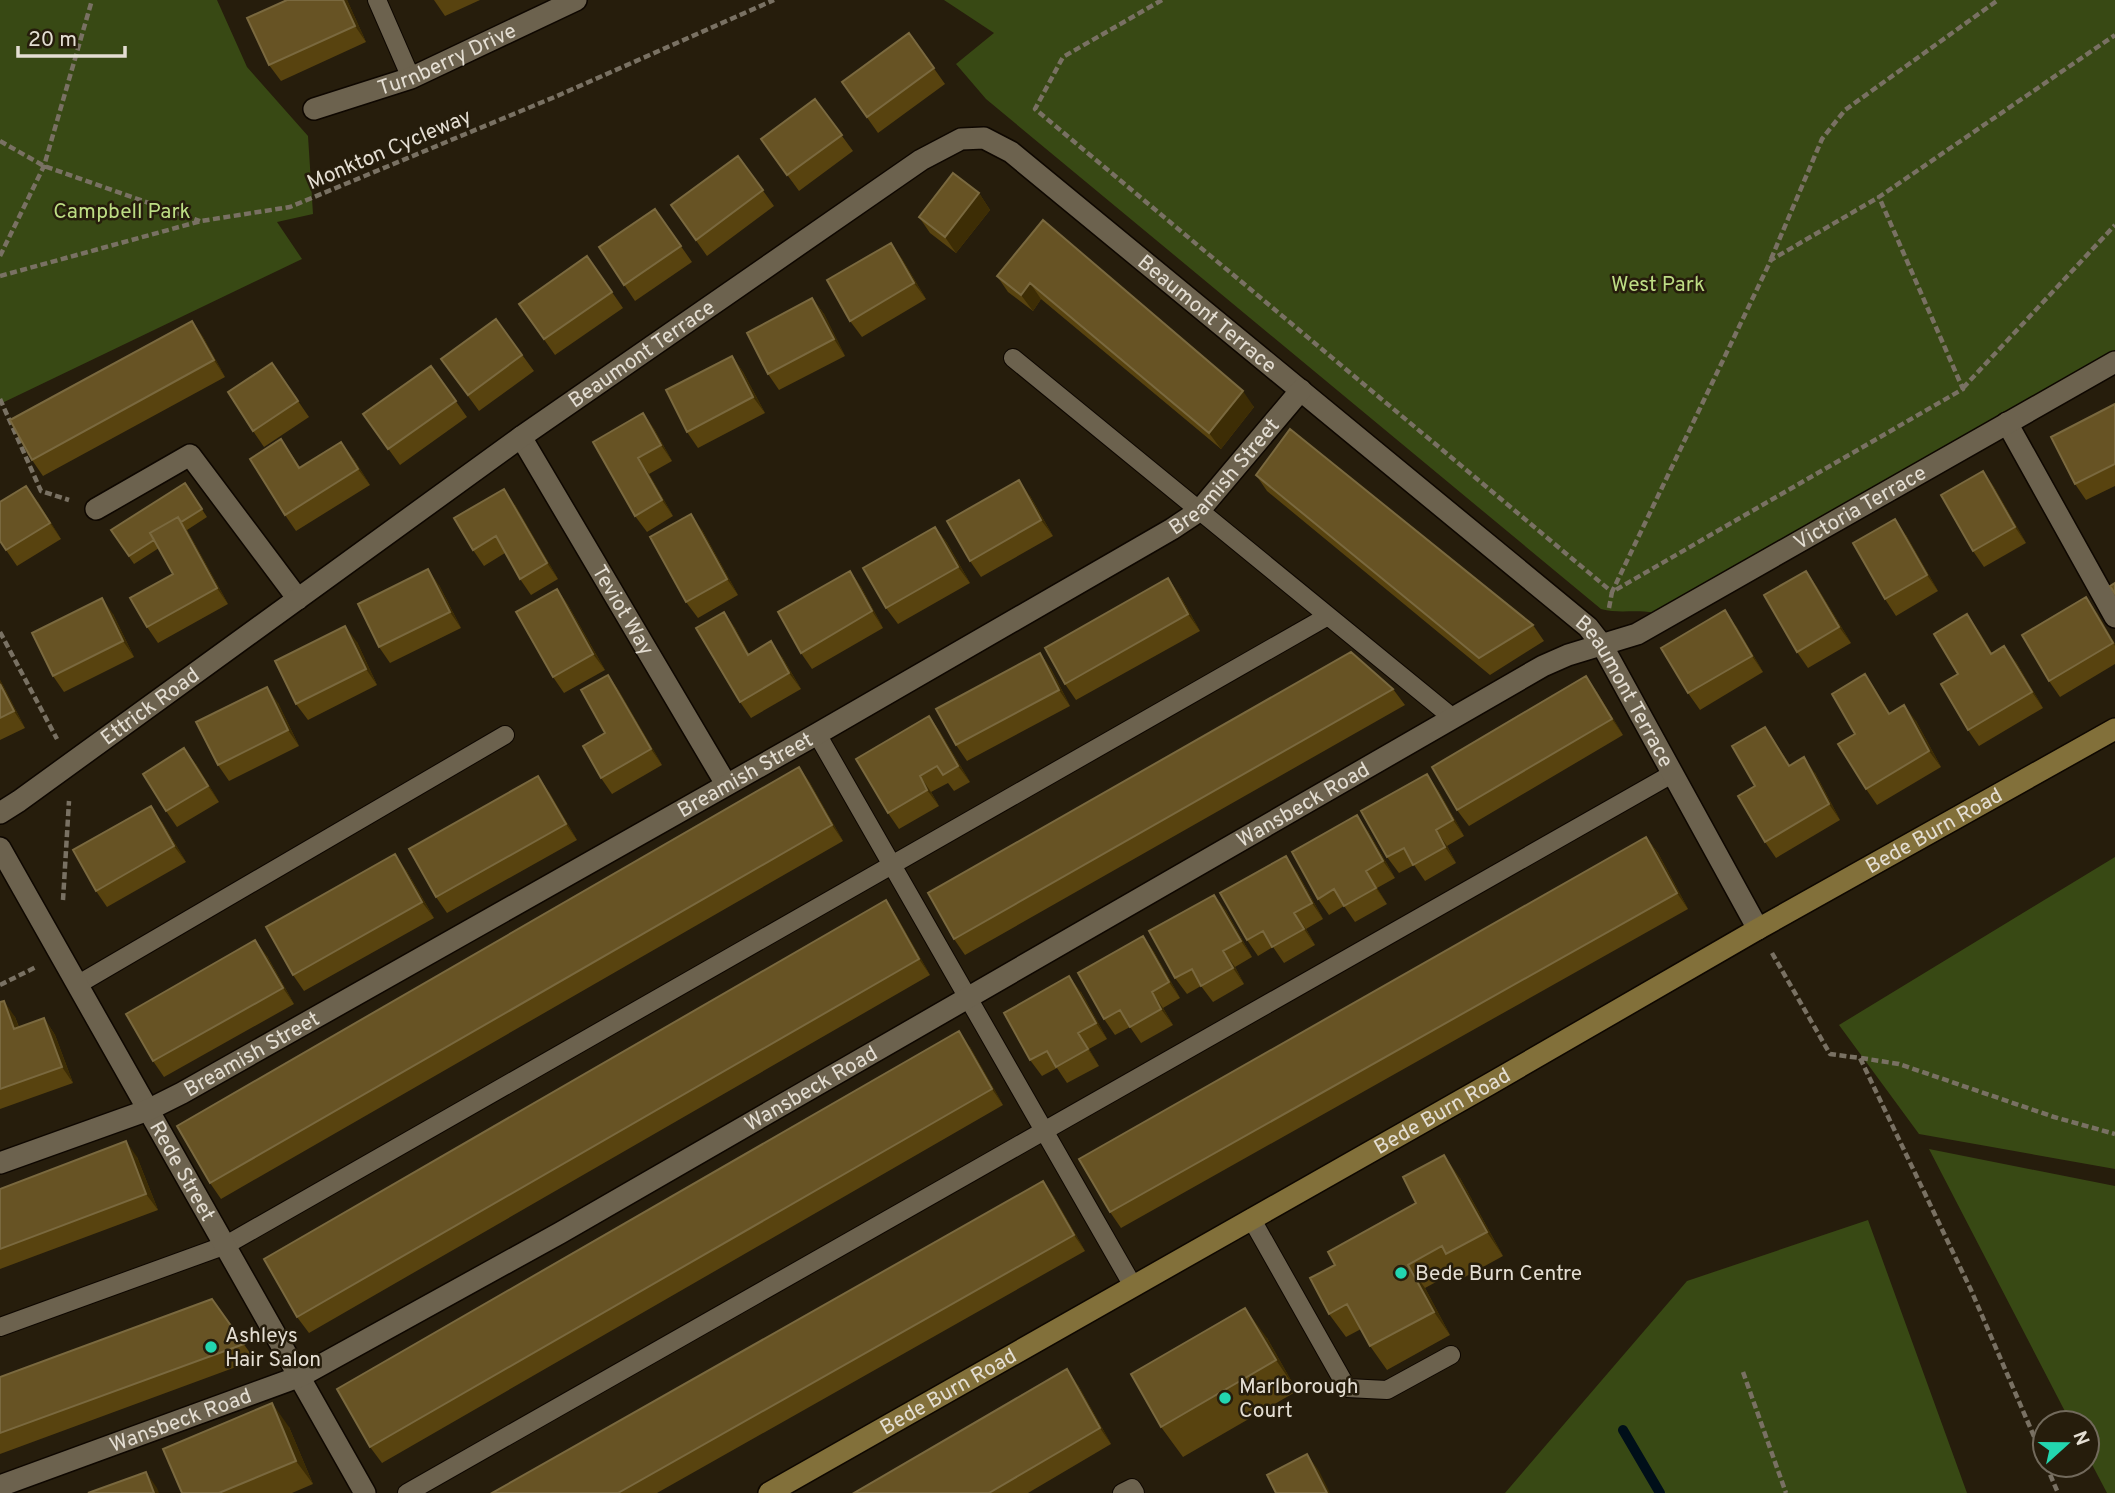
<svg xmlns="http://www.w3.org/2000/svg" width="2115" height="1493" font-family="Overpass,sans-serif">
<rect width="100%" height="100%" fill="#261d0c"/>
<!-- green -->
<path fill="#384914" d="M0,0H217L247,67L308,136L313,214L277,222L302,259L0,404Z
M944,0H2115V351L1654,613C1636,609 1619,614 1601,609L986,99L956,64L994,33Z
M2115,857V1169L1919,1134L1839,1025Z
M1929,1149L2115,1186V1493H2107L2087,1455V1423H2071Z
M1868,1220L1967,1493H1505L1687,1281Z"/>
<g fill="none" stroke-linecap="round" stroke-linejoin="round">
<!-- stream -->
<path stroke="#000f19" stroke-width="10" d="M1623,1430L1660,1493"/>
<defs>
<path id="service" d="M377,0L411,78
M1013,358L1453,718
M817,734L1133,1286
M77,985L505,735
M1251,1218L1347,1388L1387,1390L1451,1355
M0,1327L226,1245L1328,616
M407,1493L1672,774
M1122,1493L1132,1488L1135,1493"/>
<g id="minor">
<path id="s1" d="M314,109L411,78L576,0"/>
<path d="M2007,423L2115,617"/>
<path id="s2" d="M521,437L726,784"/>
<path d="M96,509L190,455L298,599"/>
<path id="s3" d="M0,813L19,801L521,437L921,160L961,139L984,138L1011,152L1588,627L1602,645L1758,929"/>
<path id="s4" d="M0,848L365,1493"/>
<path id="s5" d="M0,1163L148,1110L182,1093L817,734L1172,529L1199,511L1301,390"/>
<path id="s6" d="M0,1486L301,1376L560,1233L1543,666L1568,655L1637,634L2115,362"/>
</g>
<g id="secondary">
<path id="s7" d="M769,1493L1488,1085L1758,929L2115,729"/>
</g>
</defs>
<!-- service casing -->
<use href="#service" stroke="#0e0700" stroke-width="20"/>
<!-- minor casing -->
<use href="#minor" stroke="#0e0700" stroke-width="24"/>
<!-- secondary casing -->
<use href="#secondary" stroke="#0e0700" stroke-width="24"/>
<!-- path -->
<path stroke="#797163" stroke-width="4.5" stroke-dasharray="7 3.5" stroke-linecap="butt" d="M1162,0L1063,57L1035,109L1612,592L1771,260L1879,197
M0,141L44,166L200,221
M0,256L44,166L92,0
M1771,259L1822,139L1845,110L1998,0
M0,276L201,221L290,207L557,96L774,0
M1963,388L2115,225
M0,399L41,491L69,500
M1609,608L1612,592L1963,389L1879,197L2115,35
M0,632L57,739
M63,900L69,801
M1772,953L1830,1054L1860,1058L1971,1290L2045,1462
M0,985L36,967
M1861,1058L1899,1064L2054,1117L2115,1134
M1743,1372L1786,1493
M2046,1465L2058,1493"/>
<!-- service -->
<use href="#service" stroke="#6c624e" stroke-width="18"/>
<!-- minor -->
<use href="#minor" stroke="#6c624e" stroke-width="21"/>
<!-- secondary -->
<use href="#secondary" stroke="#82703a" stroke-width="21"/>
</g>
<!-- wall -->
<path fill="#58430f" d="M287,0H347L366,42L281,81L269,65Z
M434,0H480L445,16Z
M909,33L945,84L878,133L842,82Z
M815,99L853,151L799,191L761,139Z
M738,156L774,206L707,256L671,205Z
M979,193L990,210L956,253L930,233L919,217Z
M655,209L692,262L635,301L599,247Z
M1043,220L1254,407L1221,449L1041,299L1033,311L1008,292L997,276Z
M891,243L902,259L926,299L862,337L850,321Z
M587,256L623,308L555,355L519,304Z
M812,298L824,314L845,356L779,390L768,374Z
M496,319L534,371L479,411L441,359Z
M192,321L203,337L225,377L43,476L32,460Z
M732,356L743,372L765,413L698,448L687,432Z
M272,363L309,417L264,447L253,431Z
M431,366L467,417L400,465L363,414Z
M2115,404V486L2086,500L2075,484Z
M643,413L654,429L672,461L649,474L673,516L647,532L635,516L593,442Z
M281,439L300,467L353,458L370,485L296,531L285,515Z
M1983,471L1994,487L2026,543L1984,567L1973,551Z
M1256,475L1533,625L1544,641L1490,675L1267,491Z
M185,483L207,517L187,530L228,604L158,643L147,627L173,574L159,548L134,564L111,530Z
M1030,496L1053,536L981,577L970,561Z
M38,502L61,539L17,566L6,550Z
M515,505L558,579L531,595L520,579L505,553L484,566L473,550Z
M935,527L947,543L970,583L898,624L886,608Z
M702,530L738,595L698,618L686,602Z
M1906,535L1938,591L1896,616L1885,599Z
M850,571L861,587L883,628L812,669L801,653Z
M1806,571L1817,587L1851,643L1808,668L1797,652Z
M1168,578L1179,594L1200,631L1076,700L1065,684Z
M439,585L461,628L390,663L379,647Z
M557,589L568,605L605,670L564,693L553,677Z
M724,612L735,628L749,654L782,657L801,689L751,718L740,702Z
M2097,613L2115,644V664L2060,697L2049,681Z
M113,614L134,657L64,692L53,676Z
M1736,626L1763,672L1700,710L1688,693Z
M1978,630L1992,653L2016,662L2043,708L1979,746L1968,730L1958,674Z
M357,642L377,685L308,720L296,704Z
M1040,653L1051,669L1070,706L967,761L956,745Z
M1865,674L1890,713L1916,721L1941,767L1877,805L1866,789L1855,734Z
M608,675L619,691L662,765L612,794L601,778L605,733Z
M0,680L25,728L0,740Z
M1393,689L1405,705L965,955L954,939Z
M1597,692L1623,735L1469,826L1457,810Z
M278,703L299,746L229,781L218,765Z
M929,716L940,732L970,782L954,791L948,783L931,792L939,806L899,829L888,813Z
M1765,727L1790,765L1815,773L1840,820L1776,858L1765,842L1755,786Z
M196,764L219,802L177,827L166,811Z
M799,767L810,783L843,841L221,1199L210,1183Z
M1438,790L1464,836L1447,846L1456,863L1425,881L1414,865L1399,873L1387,857Z
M549,792L577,840L447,913L436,897Z
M162,822L186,862L107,907L96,891Z
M1368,831L1395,878L1377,888L1387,904L1355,922L1344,906L1329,915L1318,899Z
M1646,837L1658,853L1688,909L1121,1228L1110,1212Z
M406,870L434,918L304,991L293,975Z
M1297,872L1323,919L1306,929L1315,945L1284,963L1273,947L1258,956L1247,940Z
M1214,895L1226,911L1252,957L1235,967L1244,984L1213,1002L1201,986L1187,994L1175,978Z
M886,900L897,917L930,975L309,1333L297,1317Z
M1143,936L1154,952L1180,998L1163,1008L1173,1025L1141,1043L1130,1027L1115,1035L1104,1019Z
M267,956L294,1004L164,1077L153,1061Z
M1081,992L1107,1039L1089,1049L1099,1066L1067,1083L1057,1068L1042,1076L1030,1060Z
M0,1002L15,1017L19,1027L44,1018L55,1035L73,1083L0,1109Z
M970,1047L1003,1105L382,1463L370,1447Z
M137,1157L158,1210L0,1269V1189Z
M1460,1178L1503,1256L1463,1278L1458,1270L1425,1288L1450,1335L1387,1370L1370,1346L1361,1329L1346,1337L1329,1314L1335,1265Z
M1043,1181L1054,1197L1085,1251L657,1493H492Z
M212,1299L255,1360L0,1454V1377Z
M1267,1338L1297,1391L1183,1457L1161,1427Z
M1078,1385L1111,1444L1028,1493H854Z
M289,1427L313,1484L292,1493H182Z"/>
<!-- shaded-wall -->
<path fill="#3d2d05" d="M343,0H347L366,42L355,26Z
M979,193L990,210L956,253L945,237Z
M891,243L902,259L926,299L914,283Z
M1030,283L1041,299L1033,311L1021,295Z
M812,298L824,314L845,356L834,339Z
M192,321L203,337L225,377L214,360Z
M732,356L743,372L765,413L753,397Z
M1243,391L1254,407L1221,449L1209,433Z
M643,413L654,429L672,461L661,445Z
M341,442L353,458L370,485L358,469Z
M638,458L649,474L673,516L662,500Z
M1983,471L1994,487L2026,543L2015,527Z
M1019,480L1030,496L1053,536L1041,520Z
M26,486L38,502L61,539L50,523Z
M504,489L515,505L558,579L547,563Z
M691,514L702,530L738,595L727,579Z
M178,517L189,534L228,604L217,588Z
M1895,519L1906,535L1938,591L1927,575Z
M935,527L947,543L970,583L958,567Z
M428,569L439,585L461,628L450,612Z
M850,571L861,587L883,628L872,611Z
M1806,571L1817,587L1851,643L1839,627Z
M1168,578L1179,594L1200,631L1188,614Z
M557,589L568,605L605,670L593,654Z
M2086,597L2097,613L2115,644V646Z
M102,598L113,614L134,657L123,641Z
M1725,610L1736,626L1763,672L1752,656Z
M724,612L735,628L759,671L748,655Z
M1967,614L1978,630L2002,670L1991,654Z
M345,626L357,642L377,685L366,669Z
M771,641L782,657L801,689L789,673Z
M2004,646L2016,662L2043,708L2032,692Z
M1040,653L1051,669L1070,706L1059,690Z
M1865,674L1876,690L1900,730L1889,714Z
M608,675L619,691L662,765L651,749Z
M1586,676L1597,692L1623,735L1612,719Z
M0,680L3,685L25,728L14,711L0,684Z
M267,687L278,703L299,746L288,730Z
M1904,705L1916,721L1941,767L1929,751Z
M929,716L940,732L970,782L958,766Z
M1765,727L1776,743L1800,782L1789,766Z
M184,748L196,764L219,802L208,786Z
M1804,757L1815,773L1840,820L1829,804Z
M799,767L810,783L843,841L832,825Z
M1427,774L1438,790L1464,836L1453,820Z
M538,776L549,792L577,840L566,824Z
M920,776L931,792L939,806L927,790Z
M151,806L162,822L186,862L174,846Z
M1357,815L1368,831L1395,878L1383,861Z
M1436,830L1447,846L1456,863L1445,847Z
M1646,837L1658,853L1688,909L1677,893Z
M395,854L406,870L434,918L422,902Z
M1286,856L1297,872L1323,919L1312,903Z
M1366,871L1377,888L1387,904L1376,888Z
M1214,895L1226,911L1252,957L1241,941Z
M886,900L897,917L930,975L919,959Z
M1294,913L1306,929L1315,945L1304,929Z
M1143,936L1154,952L1180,998L1169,982Z
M255,940L267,956L294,1004L283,988Z
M1223,951L1235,967L1244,984L1233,968Z
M1069,976L1081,992L1107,1039L1096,1023Z
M1152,992L1163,1008L1173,1025L1161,1009Z
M4,1001L15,1017L25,1045L14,1029Z
M44,1018L55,1035L73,1083L62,1067Z
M959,1031L970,1047L1003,1105L992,1089Z
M1078,1033L1089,1049L1099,1066L1088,1049Z
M126,1141L137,1157L158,1210L146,1194Z
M1444,1155L1460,1178L1503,1256L1487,1232Z
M1043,1181L1054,1197L1085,1251L1074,1235Z
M1408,1265L1425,1288L1450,1335L1434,1312Z
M1245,1308L1267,1338L1297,1391L1276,1360Z
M1067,1369L1078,1385L1111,1444L1100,1428Z
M272,1403L289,1427L313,1484L296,1461Z
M1307,1454L1319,1471L1330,1493H1327Z
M146,1472L157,1488L159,1493H154Z"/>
<!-- building -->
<path fill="#675324" stroke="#7a693f" stroke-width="2" d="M287,0H343L355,26L269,65L247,18Z
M909,33L934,68L867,117L842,82Z
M815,99L842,135L787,175L761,139Z
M738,156L763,190L696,240L671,205Z
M953,173L979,193L945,237L919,217Z
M655,209L681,246L624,285L599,247Z
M1043,220L1243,391L1209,433L1030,283L1021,295L997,276Z
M891,243L914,283L850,321L827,280Z
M587,256L612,292L544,339L519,304Z
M812,298L834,339L768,374L747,333Z
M496,319L522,355L468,395L441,359Z
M192,321L214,360L32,460L10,420Z
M732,356L753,397L687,432L666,390Z
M272,363L298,401L253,431L228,392Z
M431,366L456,401L388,449L363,414Z
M2115,404V464L2075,484L2051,437Z
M643,413L661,445L638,458L662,500L635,516L593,442Z
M1290,429L1533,625L1479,658L1256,475Z
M281,439L299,468L341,442L358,469L285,515L250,459Z
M1983,471L2015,527L1973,551L1941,495Z
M1019,480L1041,520L970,561L947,521Z
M185,483L202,509L181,522L178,517L150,533L154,540L129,556L111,530Z
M26,486L50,523L6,550L0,541V502Z
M504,489L547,563L520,579L496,536L473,550L454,518Z
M691,514L727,579L686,602L650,537Z
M178,517L217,588L147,627L130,598L173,574L150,533Z
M1895,519L1927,575L1885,599L1853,543Z
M935,527L958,567L886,608L863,568Z
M428,569L450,612L379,647L358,604Z
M850,571L872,611L801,653L778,612Z
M1806,571L1839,627L1797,652L1764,595Z
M1168,578L1188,614L1065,684L1045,648Z
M2115,583V594L2110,586Z
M557,589L593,654L553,677L516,612Z
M2086,597L2113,643L2049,681L2022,635Z
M102,598L123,641L53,676L32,633Z
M1725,610L1752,656L1688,693L1661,648Z
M724,612L748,655L771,641L789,673L740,702L696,628Z
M1967,614L1991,654L2004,646L2032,692L1968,730L1941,684L1958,674L1934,634Z
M345,626L366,669L296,704L275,661Z
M1351,652L1393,689L954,939L928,893Z
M1040,653L1059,690L956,745L936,709Z
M1865,674L1889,714L1904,705L1929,751L1866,789L1838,744L1855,734L1832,694Z
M608,675L651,749L601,778L583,746L605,733L581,690Z
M1586,676L1612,719L1457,810L1432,767Z
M0,684L14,711L0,718Z
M267,687L288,730L218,765L196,722Z
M929,716L958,766L943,775L937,766L920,776L927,790L888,813L856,759Z
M1765,727L1789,766L1804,757L1829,804L1765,842L1738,796L1755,786L1732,746Z
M184,748L208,786L166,811L143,774Z
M799,767L832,825L210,1183L177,1126Z
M1427,774L1453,820L1436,830L1445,847L1413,865L1404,848L1387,857L1361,811Z
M538,776L566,824L436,897L409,849Z
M151,806L174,846L96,891L73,850Z
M1357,815L1383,861L1366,871L1376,888L1344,906L1334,889L1318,899L1292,852Z
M1646,837L1677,893L1110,1212L1079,1159Z
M395,854L422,902L293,975L266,927Z
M1286,856L1312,903L1294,913L1304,929L1272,947L1263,931L1247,940L1220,893Z
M1214,895L1241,941L1223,951L1233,968L1201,986L1192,969L1175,978L1149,931Z
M886,900L919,959L297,1317L264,1259Z
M1143,936L1169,982L1152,992L1161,1009L1130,1027L1120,1010L1104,1019L1078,973Z
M255,940L283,988L153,1061L126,1014Z
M1069,976L1096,1023L1078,1033L1088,1049L1056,1067L1047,1051L1030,1060L1004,1013Z
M4,1001L14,1029L44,1018L62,1067L0,1089V1002Z
M959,1031L992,1089L370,1447L337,1389Z
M126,1141L146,1194L0,1249V1189Z
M1444,1155L1487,1232L1446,1254L1442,1246L1408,1265L1434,1312L1370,1346L1347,1304L1329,1314L1310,1278L1335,1265L1328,1252L1416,1203L1403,1177Z
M1043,1181L1074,1235L618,1493H492Z
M212,1299L244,1344L0,1433V1377Z
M1245,1308L1276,1360L1161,1427L1131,1374Z
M1067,1369L1100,1428L989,1493H854Z
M272,1403L296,1461L219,1493H182L163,1449Z
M1307,1454L1327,1493H1276L1267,1475Z
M146,1472L154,1493H88Z"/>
<!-- markers -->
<g fill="#23d5af" stroke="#261d0c" stroke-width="2.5">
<circle cx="1401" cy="1273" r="7"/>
<circle cx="211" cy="1347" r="7"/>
<circle cx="1225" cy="1398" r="7"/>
</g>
<g text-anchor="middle" stroke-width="5" stroke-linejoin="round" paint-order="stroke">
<!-- street labels -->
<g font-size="21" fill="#e4ded3" stroke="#261d0c">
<text dy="7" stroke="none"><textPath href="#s1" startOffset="142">Turnberry Drive</textPath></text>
<text transform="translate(389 149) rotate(-23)" y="7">Monkton Cycleway</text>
<text dy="7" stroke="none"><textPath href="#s3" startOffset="1482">Beaumont Terrace</textPath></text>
<text dy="7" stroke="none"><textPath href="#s3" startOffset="789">Beaumont Terrace</textPath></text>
<text dy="7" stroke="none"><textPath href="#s5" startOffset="1409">Breamish Street</textPath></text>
<text dy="7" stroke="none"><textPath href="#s6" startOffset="2107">Victoria Terrace</textPath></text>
<text dy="7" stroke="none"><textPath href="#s2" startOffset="201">Teviot Way</textPath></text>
<text dy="7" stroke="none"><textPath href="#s3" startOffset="2049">Beaumont Terrace</textPath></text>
<text dy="7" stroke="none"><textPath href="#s3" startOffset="184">Ettrick Road</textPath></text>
<text dy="7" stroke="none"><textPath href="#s5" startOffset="842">Breamish Street</textPath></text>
<text dy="7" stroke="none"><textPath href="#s6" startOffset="1474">Wansbeck Road</textPath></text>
<text dy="7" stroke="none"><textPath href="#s7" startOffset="1340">Bede Burn Road</textPath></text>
<text dy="7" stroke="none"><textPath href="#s5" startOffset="275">Breamish Street</textPath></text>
<text dy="7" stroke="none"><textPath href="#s6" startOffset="906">Wansbeck Road</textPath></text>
<text dy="7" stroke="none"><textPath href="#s7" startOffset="774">Bede Burn Road</textPath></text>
<text dy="7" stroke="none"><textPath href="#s4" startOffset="371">Rede Street</textPath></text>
<text dy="7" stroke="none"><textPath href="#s7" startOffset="206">Bede Burn Road</textPath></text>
<text dy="7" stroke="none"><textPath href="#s6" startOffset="192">Wansbeck Road</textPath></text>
</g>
<!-- park labels -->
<g font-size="21" fill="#bddd84" stroke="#261d0c">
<text x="122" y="218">Campbell Park</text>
<text x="1658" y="291">West Park</text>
</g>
<!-- poi labels -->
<g font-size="21" fill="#e4ded3" stroke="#261d0c" text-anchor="start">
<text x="1415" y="1280">Bede Burn Centre</text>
<text x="225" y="1342">Ashleys<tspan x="225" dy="24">Hair Salon</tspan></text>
<text x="1239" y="1393">Marlborough<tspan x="1239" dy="24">Court</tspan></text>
</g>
</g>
<!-- north arrow -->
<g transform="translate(2066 1444) rotate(69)"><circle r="33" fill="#261d0c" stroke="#726a5c" stroke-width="2"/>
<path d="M0-5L12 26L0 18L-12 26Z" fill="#23d5af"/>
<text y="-10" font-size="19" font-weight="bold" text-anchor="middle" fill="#e4ded3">N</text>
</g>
<!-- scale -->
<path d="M18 46v10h107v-10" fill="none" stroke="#e4ded3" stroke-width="3.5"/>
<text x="28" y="46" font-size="21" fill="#e4ded3" stroke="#261d0c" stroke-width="5" paint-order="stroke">20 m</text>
</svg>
